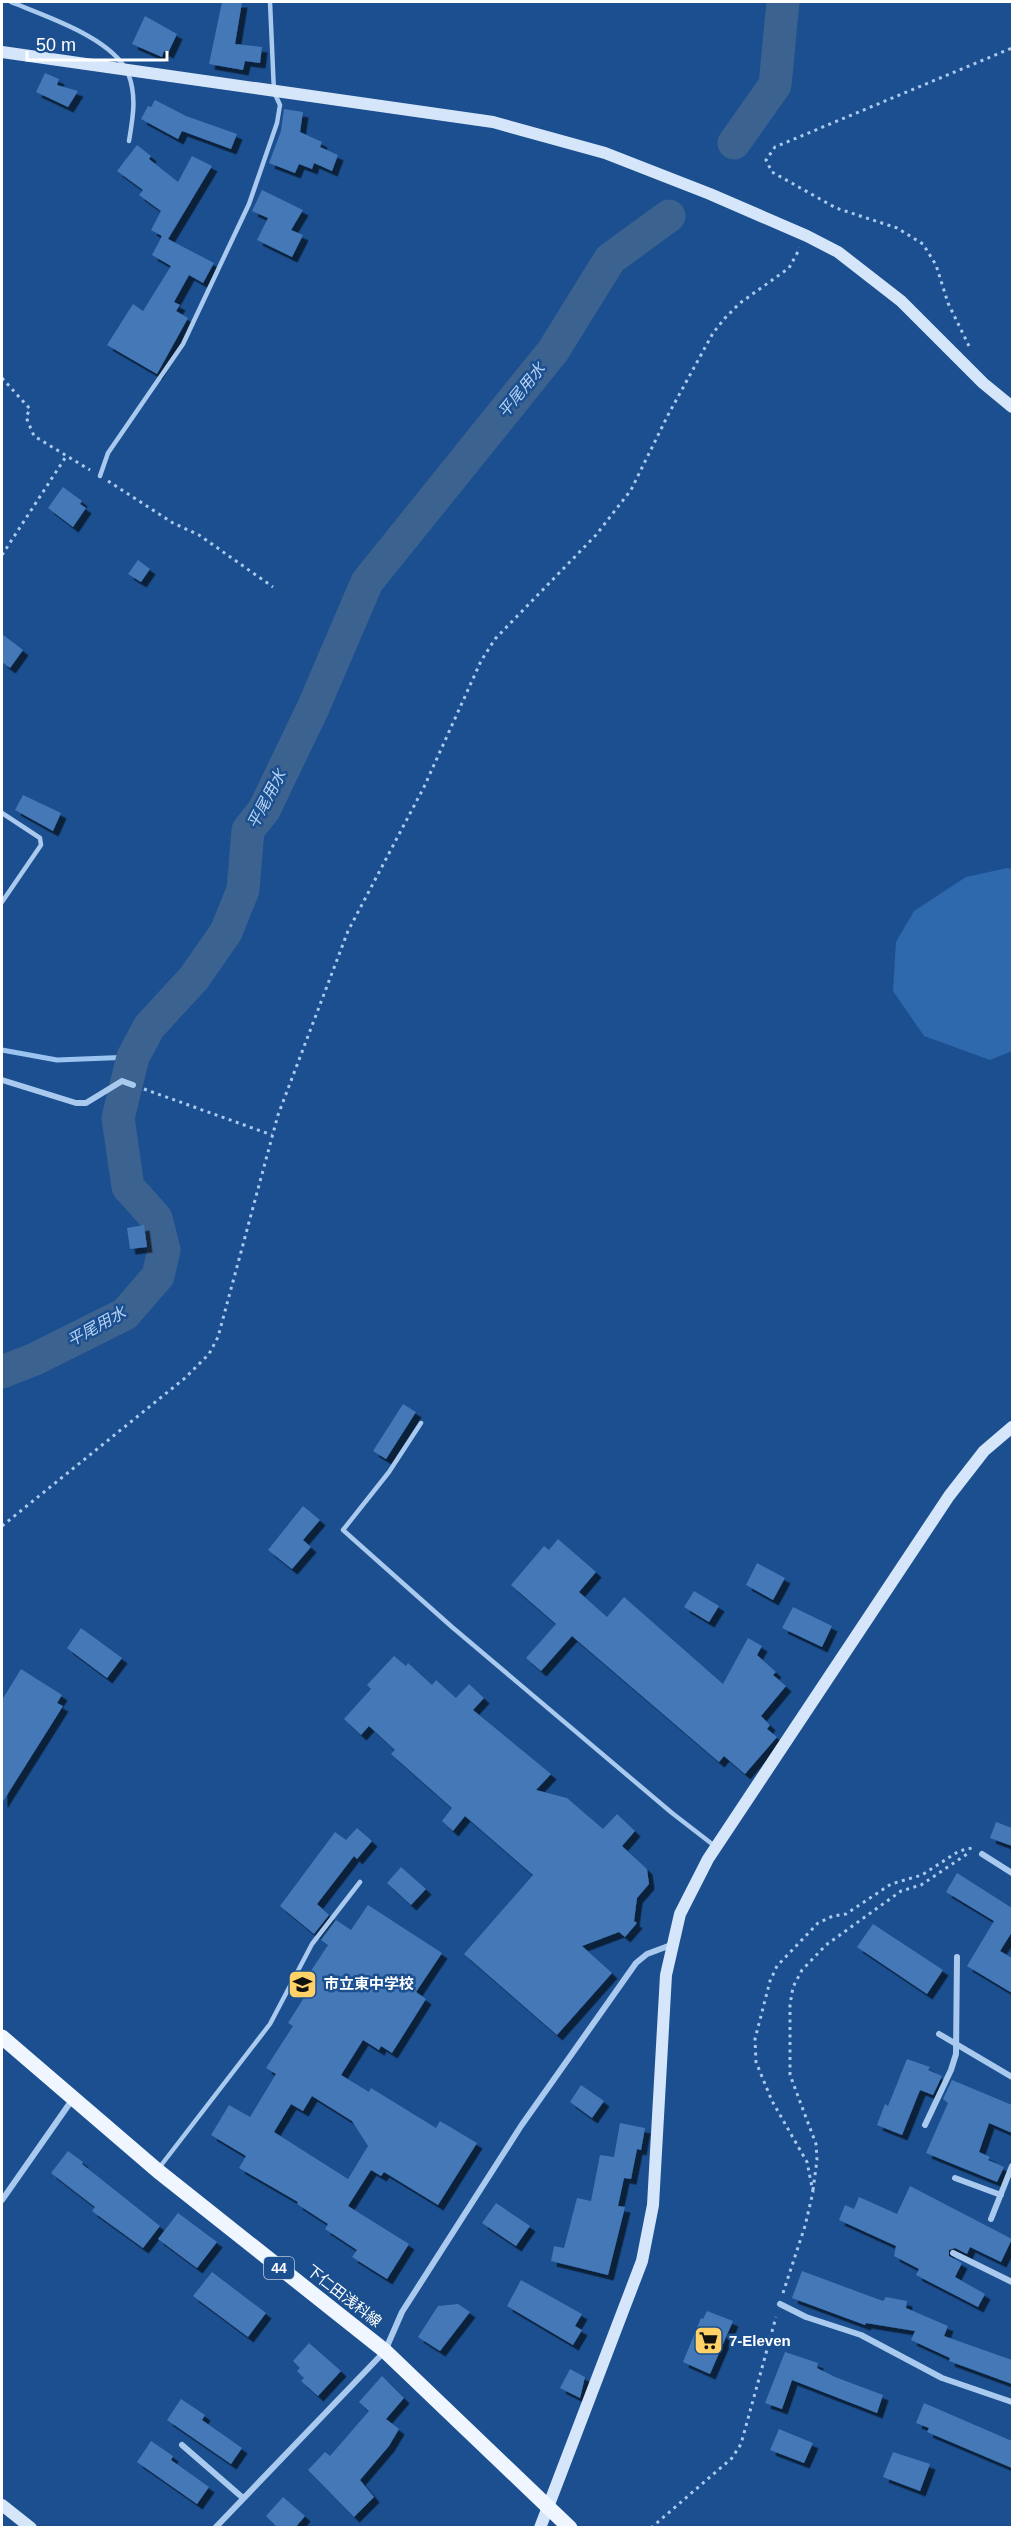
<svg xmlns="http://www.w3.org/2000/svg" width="1014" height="2529" font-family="Helvetica,'Noto Sans JP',sans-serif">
<defs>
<filter id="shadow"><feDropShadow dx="5.5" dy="5.5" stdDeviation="0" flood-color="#0009"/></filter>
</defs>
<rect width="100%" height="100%" fill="#1b4f8f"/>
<!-- green -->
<path fill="#2e69ad" d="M1007,868L1012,869V1051L990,1060L924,1036L893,991L896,942L914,911L966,877Z"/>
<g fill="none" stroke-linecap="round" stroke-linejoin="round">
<!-- stream -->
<path stroke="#9cc4f0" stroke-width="5" d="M2,1050L57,1060L133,1057"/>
<!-- river -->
<path stroke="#3c6290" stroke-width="33" d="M734,143L775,85L783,2
M2,1372L35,1359L125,1314L158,1276L164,1250L156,1218L128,1187L118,1118L133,1057L149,1027L194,978L226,932L243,890L248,830L264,810L313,708L367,582L553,351L610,259L669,216"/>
</g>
<!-- building -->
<path fill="#4478b7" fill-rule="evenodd" filter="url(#shadow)" d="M222,2H242L235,44L262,47L260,63L245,61L243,70L209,64Z
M145,16L177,34L168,53L164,51L162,57L132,44Z
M45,73L59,79L57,85L78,91L68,107L36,92Z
M155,100L186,116L237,134L231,149L182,131L178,139L141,119L148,106L151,107Z
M284,109L303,112L300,132L322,142L320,147L338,155L332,171L314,163L312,169L299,164L295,173L269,163L281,131Z
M137,145L151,156L149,159L178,182L192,156L212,166L168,239L214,263L203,283L189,275L174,302L180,305L176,311L188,318L157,374L107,345L133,304L143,311L171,266L152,255L162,236L151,230L161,211L139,195L143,190L117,171Z
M262,190L303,210L291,230L303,235L292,257L257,240L268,218L252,211Z
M63,487L82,501L80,504L86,508L73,527L48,508Z
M138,560L150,569L141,582L128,574Z
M2,634L23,650L10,668L2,662Z
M23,795L61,813L53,831L15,810Z
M144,1225L147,1247L130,1249L127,1228Z
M403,1404L416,1412L386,1459L373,1451Z
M303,1506L320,1520L303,1540L311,1547L292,1569L268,1550Z
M558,1539L596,1572L579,1592L607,1617L624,1597L723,1684L748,1638L762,1646L757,1655L776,1672L773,1675L786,1686L761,1716L770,1725L767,1729L777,1737L745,1774L724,1756L719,1762L572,1636L541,1671L526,1658L556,1624L511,1585L544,1546L549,1550Z
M757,1563L785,1578L773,1600L746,1585Z
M694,1591L719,1606L709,1622L684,1607Z
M793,1607L832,1626L822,1647L782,1628Z
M81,1628L122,1658L107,1678L67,1648Z
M394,1656L406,1666L408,1663L432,1685L436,1680L456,1698L469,1684L484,1698L473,1710L551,1774L536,1790L567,1798L603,1829L617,1814L635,1831L622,1846L647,1869L649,1884L637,1898L634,1921L637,1923L625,1937L619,1932L582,1946L612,1973L557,2035L464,1954L533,1875L465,1816L453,1831L442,1821L452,1808L391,1754L395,1750L369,1726L361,1735L344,1719L371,1689L367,1685Z
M21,1669L62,1695L57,1703L63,1706L2,1803V1700Z
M996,1822L1012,1828V1846L990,1838Z
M357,1828L372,1841L357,1859L354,1856L317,1904L329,1915L314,1934L280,1906L335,1832L346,1840Z
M401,1867L426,1889L411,1905L387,1883Z
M957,1873L1012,1908V1932L1000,1951L1012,1958V1993L967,1966L994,1921L946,1892Z
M368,1905L442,1953L416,1992L426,1999L392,2053L381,2046L379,2050L363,2040L341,2075L369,2092L371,2088L436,2128L440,2121L477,2143L438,2205L384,2172L381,2176L371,2170L348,2206L409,2244L387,2279L352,2257L357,2250L325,2229L328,2224L297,2204L298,2202L239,2168L246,2156L211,2135L229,2105L250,2117L276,2074L266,2068L293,2026L288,2023L312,1985L305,1980L328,1945L321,1940L336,1920L351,1930ZM312,2096L352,2121L368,2146L348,2179L274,2132L291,2104L303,2111Z
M873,1924L943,1970L927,1994L857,1947Z
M907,2059L930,2067L928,2070L942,2076L933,2095L920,2090L902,2135L877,2125L885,2104L888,2106Z
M952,2080L1012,2105V2133L989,2123L979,2152L990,2157L988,2160L1004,2167L997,2182L926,2153L948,2103L943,2099Z
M581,2085L604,2101L592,2118L570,2102Z
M620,2123L645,2128L641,2150L637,2149L631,2179L624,2178L618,2206L625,2207L608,2275L551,2261L554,2246L564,2248L577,2198L591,2201L600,2155L614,2157Z
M68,2151L83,2162L82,2164L160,2226L143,2248L92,2211L95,2207L51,2173Z
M910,2186L1012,2239L1001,2262L970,2247L967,2254L955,2248L949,2250V2256L962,2263L955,2277L985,2294L978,2307L916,2275L919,2269L894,2256L896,2246L839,2220L845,2205L854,2209L859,2197L897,2214Z
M496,2203L530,2226L516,2246L482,2223Z
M178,2213L217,2242L197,2268L158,2239Z
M802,2271L883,2301L886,2297L907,2301L906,2308L948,2326L944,2336L1012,2360V2384L949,2361L950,2358L911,2340L915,2331L866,2323L865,2325L792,2298Z
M212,2272L266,2313L248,2337L193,2296Z
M521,2280L582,2314L575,2326L582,2330L573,2345L507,2306Z
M458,2304L470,2312L440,2351L418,2337L438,2306Z
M707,2311L733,2321L710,2374L683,2362L701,2318L703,2319Z
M309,2343L341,2371L318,2396L301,2381L304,2378L297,2371L300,2368L293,2361Z
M785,2352L818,2363L817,2368L835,2377L883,2395L877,2413L792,2380L782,2409L765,2403Z
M570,2369L585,2377L580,2398L560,2388Z
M382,2376L404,2398L386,2419L399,2429L389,2446L360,2480L374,2497L354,2517L308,2470L325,2452L330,2456L369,2411L359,2402Z
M181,2399L205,2415L202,2420L242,2448L231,2464L167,2420Z
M924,2403L1012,2441V2468L927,2432L929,2428L916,2423Z
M779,2429L813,2443L804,2463L770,2450Z
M151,2441L173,2456L171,2460L209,2487L197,2504L137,2462Z
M893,2452L930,2464L920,2491L883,2477Z
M283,2497L305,2516L295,2528H278L266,2516Z"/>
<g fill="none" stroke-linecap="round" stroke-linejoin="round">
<!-- path -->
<path stroke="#a9c9ee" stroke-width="3" stroke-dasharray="3 4.5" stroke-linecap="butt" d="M969,346L948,303L936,265L923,244L897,228L836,208L772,172L766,160L775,147L1012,48
M2,378L30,409L26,417L34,436L90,470
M108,481L173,523L199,535L273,587
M2,555L67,455
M144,1089L272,1135
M2,1526L185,1378L209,1354L218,1337L278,1115L348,931L424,787L481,661L495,639L596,535L631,490L668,415L713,333L725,318L740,303L789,268L800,248
M813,2190L817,2160L816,2144L790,2075V2005L793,1987L802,1970L826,1945L901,1891L921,1885L970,1852
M783,2293L805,2226L813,2192L807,2162L772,2101L756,2062L755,2039L770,1981L777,1966L818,1923L833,1916L846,1914L891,1884L922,1875L959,1851L972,1848
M651,2528L732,2458L741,2444L776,2317"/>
<!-- lane -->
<path stroke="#a9c9ee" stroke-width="4.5" d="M11,2C45,16 103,35 124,66
M128,73C137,96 133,117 129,141
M100,476L108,453L183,344L249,204L277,123L280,105L274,92L270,2
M2,813L40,838L41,845L2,902
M421,1423L389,1472L343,1530L452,1627L672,1813L716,1847
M159,2168L270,2024L312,1944L360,1882"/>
<!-- street -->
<path stroke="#a9c9ee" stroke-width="6" d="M2,1080L76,1103H86L122,1081L133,1085
M982,1854L1012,1873
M939,2034L1012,2077
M925,2125L951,2070L956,2054L957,1957
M955,2178L1001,2195
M2,2200L72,2100
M991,2219L1012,2166
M953,2253L1012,2282
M780,2304L806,2317L861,2335L942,2378L1012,2402
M182,2445L243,2498
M215,2528L385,2351L402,2312L521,2126L636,1963L647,1954L671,1945"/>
<!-- secondary -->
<path stroke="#d6e6fa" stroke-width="12" d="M2,52L493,122L605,153L710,194L807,236L838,252L901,301L983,383L1012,407
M2,2505L31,2528
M540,2528L642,2261L653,2205L666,1975L680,1914L708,1859L949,1496L984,1451L1012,1427"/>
<!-- primary -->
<path stroke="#f0f6ff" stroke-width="15" d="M2,2037L158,2171L385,2351L570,2528"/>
</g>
<!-- icons -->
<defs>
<symbol id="school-square" viewBox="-11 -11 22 22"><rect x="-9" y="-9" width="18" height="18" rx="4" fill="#ffd166" stroke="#1b4f8f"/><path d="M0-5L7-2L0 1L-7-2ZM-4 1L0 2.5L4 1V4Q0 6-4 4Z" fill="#111"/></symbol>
<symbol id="supermarket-square" viewBox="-11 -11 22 22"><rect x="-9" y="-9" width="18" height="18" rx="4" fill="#ffd166" stroke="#1b4f8f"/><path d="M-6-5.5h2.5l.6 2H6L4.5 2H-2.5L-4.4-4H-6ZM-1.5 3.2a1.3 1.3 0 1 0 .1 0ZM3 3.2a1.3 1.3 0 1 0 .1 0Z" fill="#111"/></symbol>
</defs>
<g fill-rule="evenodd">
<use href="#school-square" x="286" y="1968" width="33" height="33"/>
<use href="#supermarket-square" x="692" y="2324" width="33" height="33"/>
</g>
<g text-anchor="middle" stroke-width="5" stroke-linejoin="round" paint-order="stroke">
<!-- shield labels -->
<rect fill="#1b4f8f" stroke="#bbcadd" stroke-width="1.5" x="264" y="2257" width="30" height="22" rx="4.5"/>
<g font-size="14" font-weight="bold" fill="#fff">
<text x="279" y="2273">44</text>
</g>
<!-- poi labels -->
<g font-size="15" font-weight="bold" fill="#fff" stroke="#1b4f8f" text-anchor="start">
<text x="324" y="1989">市立東中学校</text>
<text x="729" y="2346">7-Eleven</text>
</g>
<!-- street labels -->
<g font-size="15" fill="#fff" stroke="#1b4f8f">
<text transform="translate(344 2296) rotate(38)" y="5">下仁田浅科線</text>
</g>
<!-- water labels -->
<g font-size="16" font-style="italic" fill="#b5d3f5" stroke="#1b4f8f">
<text transform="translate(521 390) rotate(-51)" y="6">平尾用水</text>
<text transform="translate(266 799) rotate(-62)" y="6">平尾用水</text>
<text transform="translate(96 1326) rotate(-29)" y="6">平尾用水</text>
</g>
</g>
<!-- border -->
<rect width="1014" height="2529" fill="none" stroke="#ffffff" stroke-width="6"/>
<!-- scale -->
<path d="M27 51v9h140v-9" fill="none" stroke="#ffffff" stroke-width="3"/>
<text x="36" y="51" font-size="18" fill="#ffffff" stroke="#1b4f8f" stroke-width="4.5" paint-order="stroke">50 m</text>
</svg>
